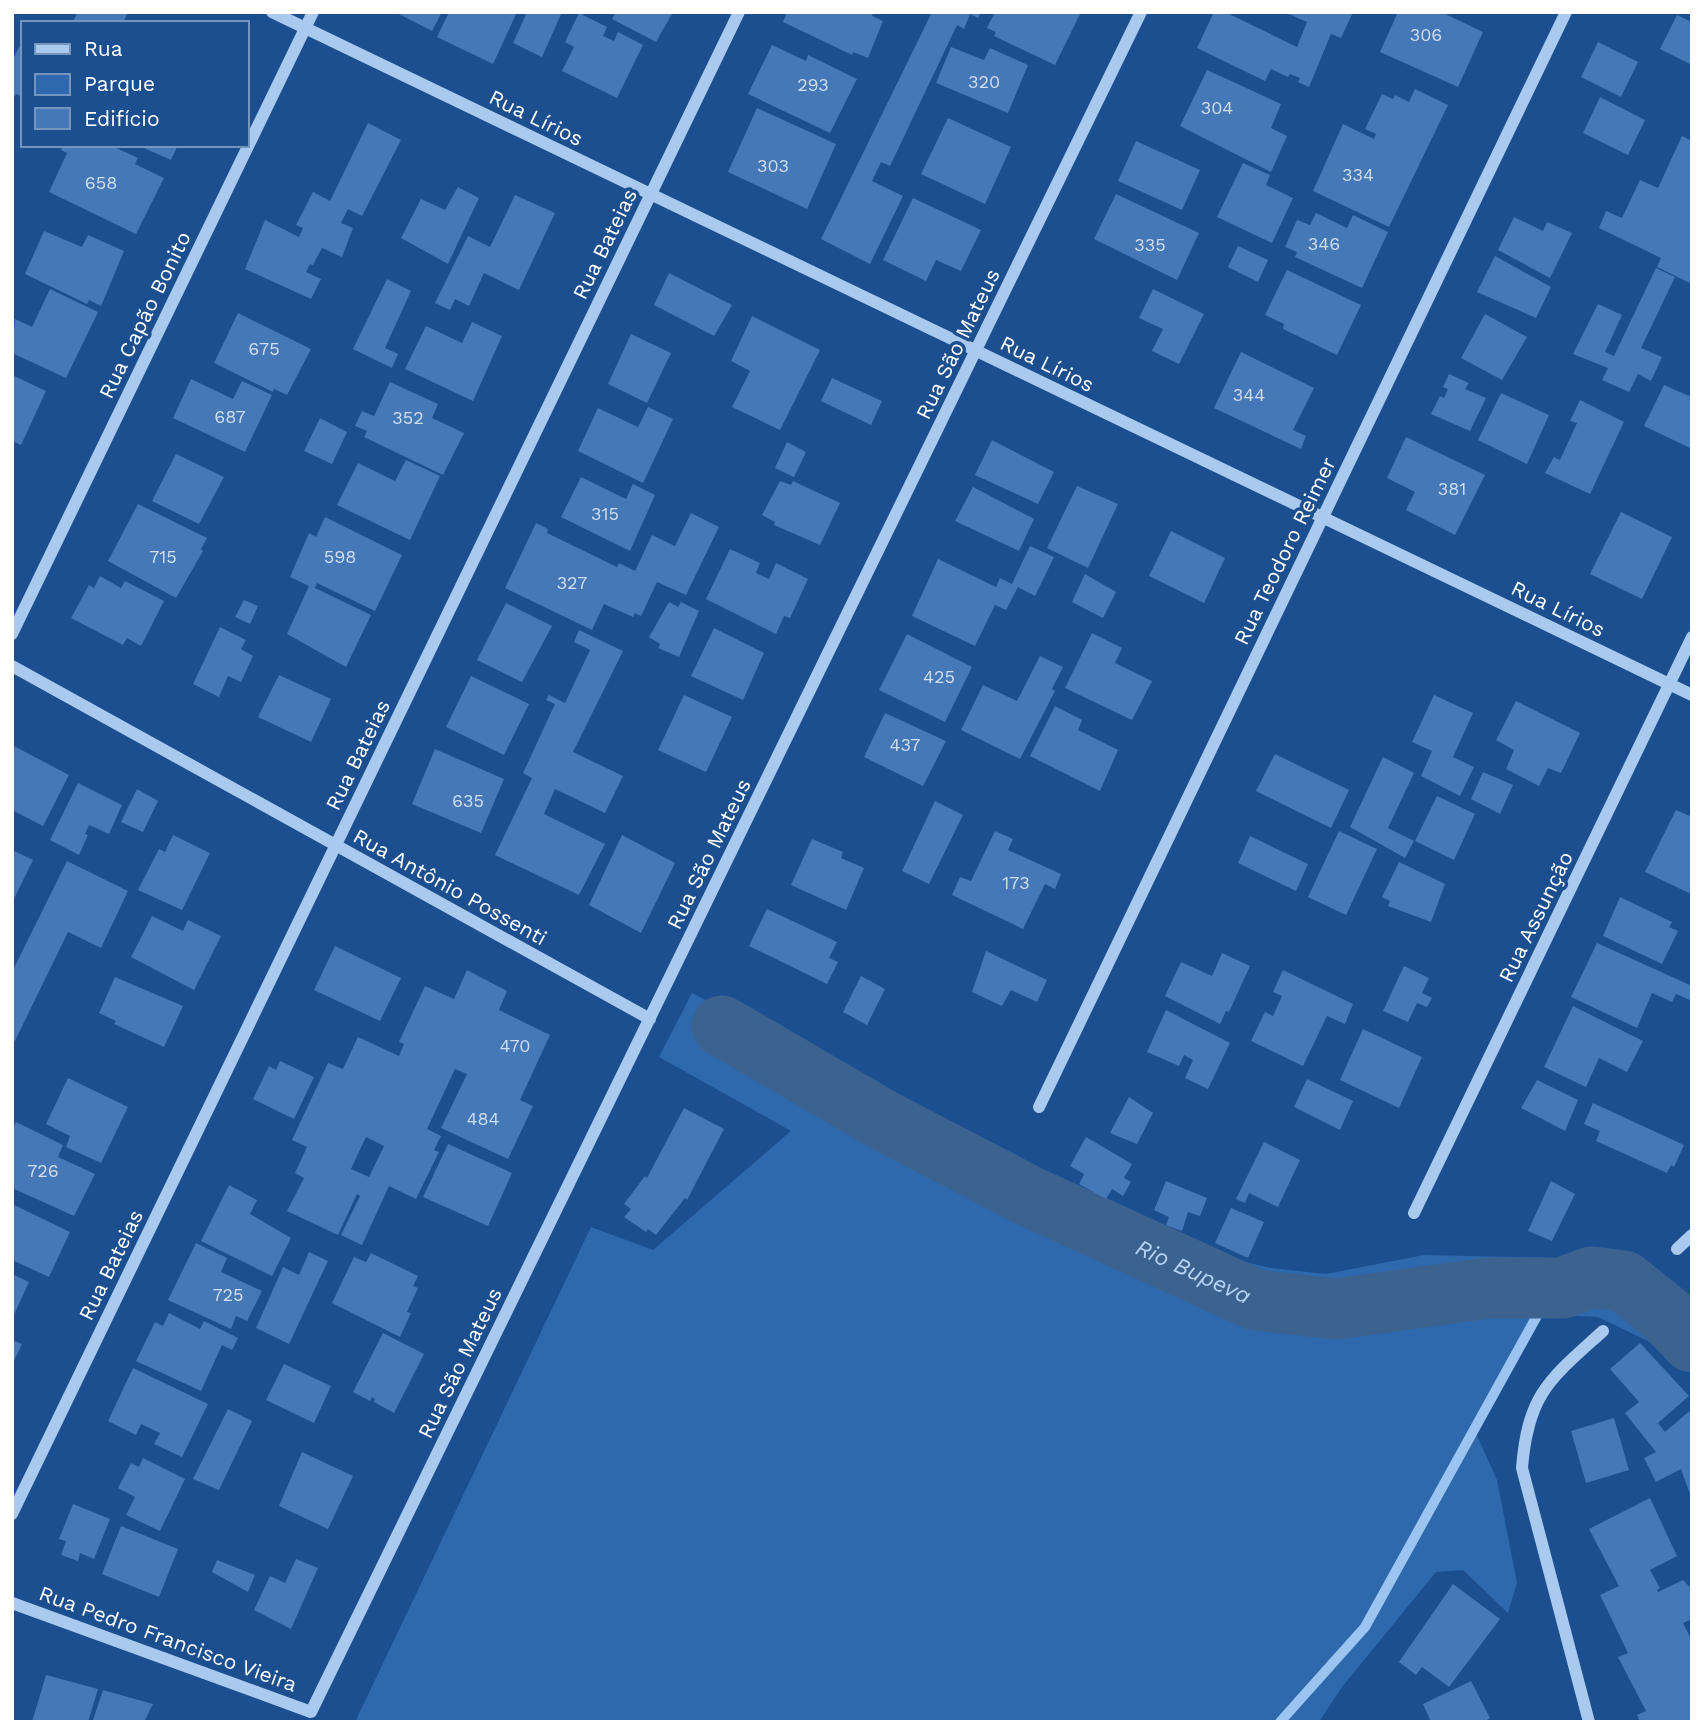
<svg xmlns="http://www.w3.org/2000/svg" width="1704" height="1734" font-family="'Work Sans',sans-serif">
<rect width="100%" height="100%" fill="#1b4f8f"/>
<!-- green -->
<path fill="#2e69ad" d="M692,993L1188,1249L1271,1268L1326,1274L1424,1255L1646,1260L1692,1301V1369L1681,1357L1598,1317L1538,1314L1475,1431L1497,1480L1517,1583L1508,1613L1463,1570L1436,1572L1342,1687L1319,1722H355L591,1227L653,1250L791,1131L659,1057Z"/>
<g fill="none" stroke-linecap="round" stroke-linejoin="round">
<!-- stream -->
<path stroke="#9cc4f0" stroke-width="10" d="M1280,1722L1365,1627L1538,1314L1562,1288"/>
<!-- river -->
<path stroke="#3c6290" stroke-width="61" id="s1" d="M722,1026L885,1121L1031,1197L1256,1300L1336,1309L1488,1288H1562L1592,1277L1624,1281L1664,1313L1692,1342"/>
</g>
<!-- building -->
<path fill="#4478b7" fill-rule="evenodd" d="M78,12H128L123,23H72Z
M395,12H442L432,31Z
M449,12H517L493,64L437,37Z
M527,12H562L542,57L513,43Z
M616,12H673L656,42L612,19Z
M787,12H874L872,16L883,21L868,58L853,52L852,55L783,22Z
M932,12H981L978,18L970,14L964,29L957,25L890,166L881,162L872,181L903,196L870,264L821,239Z
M995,12L1005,14L1081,12L1055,65L994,36L996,32L987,28Z
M1214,12H1225L1297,47L1307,22L1284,12H1353L1341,38L1331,34L1309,87L1298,82L1300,78L1290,74L1288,77L1271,69L1265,81L1197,48Z
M1398,12H1441L1483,32L1458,87L1380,52Z
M579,13L607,27L603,36L614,41L618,32L643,45L617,98L562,71L574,47L565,42Z
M1677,15L1692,22V65L1660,49Z
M1598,42L1638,62L1621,97L1581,77Z
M772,45L806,61L808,55L857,79L830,133L748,94Z
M19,47L23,50V97L16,94L12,101V61Z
M951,47L984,60L990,48L1028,65L1008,113L936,83Z
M1207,70L1281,104L1271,128L1287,136L1271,172L1180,126Z
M1415,89L1448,105L1389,227L1313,191L1343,124L1374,139L1376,134L1365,129L1382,94L1393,99L1395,95L1409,102Z
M1600,97L1645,120L1628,155L1583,133Z
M757,108L836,144L807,209L728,172Z
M948,118L1011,147L985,204L921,174Z
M368,123L401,140L362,216L348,209L341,223L353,228L342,257L322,248L313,265L310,264L306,272L321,279L311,299L245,269L265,220L299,237L303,228L296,225L313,192L330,201Z
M1682,136L1692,141V284L1657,267L1661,258L1599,228L1606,211L1622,218L1640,180L1658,188Z
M1136,141L1200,170L1182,210L1118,181Z
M63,145H110L138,158L135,164L164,178L136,234L49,192L67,153L61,150Z
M137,145H178L171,160Z
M1243,163L1270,175L1266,185L1293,198L1272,243L1217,217Z
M458,187L479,198L448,264L401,238L421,199L445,210Z
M1116,194L1199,233L1177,280L1094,239Z
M515,195L555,213L519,290L484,273L469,306L455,299L450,310L435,303L468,236L490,247Z
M913,198L981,230L961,271L936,260L926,281L883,260Z
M1316,213L1347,228L1353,215L1388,232L1362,288L1295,257L1297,252L1285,247L1297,220L1310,225Z
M1514,217L1543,231L1547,222L1572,233L1550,278L1498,250Z
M44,231L82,247L88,235L124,251L101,306L89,300L87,304L25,274Z
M1238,246L1268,260L1258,282L1228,267Z
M1495,256L1551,287L1536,318L1477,292Z
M1656,268L1675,277L1641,348L1662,357L1651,381L1638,374L1629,392L1602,380L1608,368L1573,354L1598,304L1622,315L1605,352L1614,356Z
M1287,270L1361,305L1337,355L1283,329L1284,324L1265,315Z
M669,273L732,305L714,336L654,305Z
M387,279L411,291L385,348L398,354L392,368L353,349Z
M50,289L98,312L66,378L12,353L15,319L32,327Z
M1153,289L1204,314L1179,364L1152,351L1163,329L1139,318Z
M238,313L311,349L287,395L274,389L273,392L214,363Z
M1485,314L1527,337L1502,380L1461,358Z
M752,316L820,350L780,430L732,407L750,371L731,361Z
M472,322L502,336L473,401L405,369L426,326L462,343Z
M631,334L671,353L647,403L608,384Z
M1241,352L1314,388L1293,430L1306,436L1301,449L1214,408Z
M1449,374L1469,383L1465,389L1486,398L1470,431L1431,414L1440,396L1444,398L1448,389L1443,387Z
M12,375L46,391L21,445L12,441Z
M832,378L882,401L871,425L821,401Z
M191,379L233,399L242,381L272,395L245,452L173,418Z
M390,382L438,404L432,418L464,433L443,475L364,437L367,431L355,426L362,411L374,416Z
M1664,385L1689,396L1692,390V449L1644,426Z
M1501,393L1549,415L1527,464L1478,440Z
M1580,400L1624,422L1590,494L1545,473L1554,457L1560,460L1577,423L1570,421Z
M648,407L673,419L643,483L578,451L598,408L638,427Z
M320,418L347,432L332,464L304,451Z
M1406,437L1485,475L1455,535L1406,510L1415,492L1387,478Z
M992,440L1054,472L1038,504L975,475Z
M787,442L806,452L794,477L775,468Z
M176,454L224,477L199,524L152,501Z
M406,460L440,476L410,540L337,505L358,463L395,481Z
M581,477L626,499L633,484L655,495L630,551L561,517Z
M780,481L791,485L793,481L840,503L820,545L774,525L775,522L762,515Z
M1077,486L1118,504L1088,568L1047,548Z
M973,487L1034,519L1019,551L955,521Z
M138,504L207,538L201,549L203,551L176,598L108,561Z
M1621,512L1672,537L1642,599L1590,574Z
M691,513L719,527L686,595L657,582L641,616L635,613L633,617L604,604L592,630L505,588L536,523L548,529L547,533L617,567L619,563L635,571L652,535L675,546Z
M325,517L402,555L375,611L317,583L315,588L371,615L346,667L287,634L309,586L290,577L309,533L316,537Z
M1171,531L1225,558L1204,603L1149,576Z
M1030,546L1054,557L1035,596L1018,587L1006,610L995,605L975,646L912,616L938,559L996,587L1000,578L1012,584Z
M730,549L760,563L756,573L769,579L776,563L808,579L790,618L784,616L776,634L706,599Z
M1085,574L1116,592L1103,618L1072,602Z
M100,576L121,588L125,581L164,601L141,646L127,638L123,645L71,618L89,585L94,588Z
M244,600L258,606L250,624L235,617Z
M669,602L678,607L681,602L699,611L679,657L658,648L660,644L649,637Z
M506,603L552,626L522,682L477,660Z
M220,627L246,640L241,649L253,656L241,682L228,676L219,697L193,684Z
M714,628L764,653L743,700L691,676Z
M579,630L623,651L573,752L623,776L605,813L555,789L544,814L605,844L579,895L495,855L532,778L523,773L555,704L546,700L549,695L565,703L590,650L574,642Z
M1092,633L1122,648L1115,663L1152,681L1132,720L1065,688Z
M907,634L972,667L945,722L879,690Z
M1040,656L1063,667L1052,689L1055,691L1020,759L961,730L983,685L1017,701Z
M279,675L331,699L311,742L258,717Z
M471,676L529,704L504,755L446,727Z
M684,695L732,717L706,772L658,750Z
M1434,695L1473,713L1453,757L1474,767L1460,796L1421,776L1432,751L1412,742Z
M1516,701L1580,733L1561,773L1548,768L1539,786L1506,769L1514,750L1496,740Z
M1055,706L1082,720L1078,730L1118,750L1100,791L1030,756Z
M885,713L946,741L923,786L864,757Z
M12,745L69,775L43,826L12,810Z
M435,749L504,779L481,833L412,804Z
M1275,754L1349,790L1331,828L1256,791Z
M1383,757L1414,773L1388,828L1414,841L1405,858L1350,827Z
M1483,772L1513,785L1500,814L1471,799Z
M78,783L122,805L109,834L89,825L85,834L88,835L79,855L50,840Z
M137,789L158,801L143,832L121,822Z
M1437,796L1475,814L1454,860L1415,841Z
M935,801L963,815L929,884L902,871Z
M1676,810L1692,817L1691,894L1645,872Z
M995,831L1013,839L1008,850L1061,874L1055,889L1045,884L1023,929L952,895L960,877L971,881Z
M1339,831L1377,849L1346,915L1308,897Z
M173,835L210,853L182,910L138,890L159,849L165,852Z
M622,835L675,863L641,933L589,905Z
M1250,836L1308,864L1296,891L1238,863Z
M812,839L843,852L841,858L864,868L846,910L791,885Z
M12,850L33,860L12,903Z
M67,861L128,891L101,948L68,932L12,1047V972Z
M1399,862L1445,884L1431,922L1388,906L1390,901L1382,897Z
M1620,897L1672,922L1669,927L1678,931L1662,964L1603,936Z
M767,909L837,942L829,958L838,962L827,984L749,946Z
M152,916L183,931L188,920L221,936L194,990L131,957Z
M1597,943L1692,986V1001L1676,994L1672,1002L1652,993L1637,1028L1571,997Z
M335,946L401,978L380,1021L314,990Z
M986,951L1047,980L1037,1002L1011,990L1002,1006L972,992Z
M1222,953L1250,966L1229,1012L1226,1011L1220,1024L1165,996L1181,962L1212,976Z
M1404,966L1429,978L1422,993L1432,998L1427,1007L1417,1003L1408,1022L1383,1011Z
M467,970L507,991L499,1010L550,1035L520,1100L533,1106L508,1159L441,1128L467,1074L455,1069L427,1129L441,1136L434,1150L439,1152L416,1199L389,1186L362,1245L341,1235L360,1196L357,1194L338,1235L287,1211L304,1178L295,1173L307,1147L292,1140L328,1063L343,1069L358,1037L399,1056L404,1044L399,1042L425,986L454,999ZM366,1137L384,1146L369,1177L351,1169Z
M1283,970L1353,1004L1345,1024L1327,1016L1303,1066L1251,1041L1265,1012L1273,1016L1282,996L1273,992Z
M861,976L885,989L867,1025L843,1012Z
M115,977L183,1006L164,1047L114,1024L116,1021L99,1013Z
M1573,1006L1643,1041L1627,1072L1599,1058L1586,1087L1544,1067Z
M1166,1010L1230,1043L1208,1089L1185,1078L1193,1060L1184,1055L1179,1066L1147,1052Z
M1363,1029L1422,1057L1399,1108L1340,1080Z
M280,1061L314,1077L294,1119L253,1099L269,1066L276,1070Z
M68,1078L128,1107L101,1163L66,1147L70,1136L46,1124Z
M1307,1079L1353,1101L1340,1130L1294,1107Z
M1537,1080L1578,1100L1565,1131L1521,1108Z
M1129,1097L1153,1113L1137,1144L1110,1133Z
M1593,1103L1684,1145L1674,1167L1671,1165L1667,1173L1596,1141L1600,1131L1584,1124Z
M684,1108L724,1129L687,1200L685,1198L656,1235L648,1229L646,1232L624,1217L631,1209L624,1204L645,1176L647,1178Z
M16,1122L63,1145L58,1157L95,1174L74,1216L12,1188V1130Z
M1086,1137L1132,1164L1124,1178L1131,1182L1123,1196L1112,1189L1106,1199L1079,1184L1084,1174L1070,1166Z
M1264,1142L1300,1160L1278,1207L1249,1193L1245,1203L1236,1199Z
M448,1144L512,1173L488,1226L423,1197Z
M1166,1181L1207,1198L1200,1216L1188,1212L1182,1231L1166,1225L1169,1217L1154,1210Z
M1551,1181L1575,1194L1552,1241L1528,1231Z
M229,1185L257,1200L250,1214L291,1238L272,1276L201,1241Z
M12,1204L70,1232L49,1277L12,1260Z
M1231,1208L1264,1222L1248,1258L1215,1243Z
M196,1243L227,1258L221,1272L262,1291L247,1321L236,1316L231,1329L168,1300Z
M309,1252L328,1261L289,1344L256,1328L283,1267L299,1275Z
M371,1253L418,1276L413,1286L418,1288L407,1312L411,1313L400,1337L332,1303L354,1257L366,1262Z
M12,1274L29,1282L12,1319Z
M169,1313L200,1329L204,1321L238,1338L232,1350L222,1345L201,1391L136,1361L155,1322L163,1326Z
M383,1333L424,1354L394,1413L374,1402L375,1399L372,1397L370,1401L353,1392Z
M12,1340L22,1344L12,1365Z
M1640,1343L1689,1396L1658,1423L1665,1432L1692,1409V1500L1681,1469L1656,1482L1644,1458L1656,1452L1625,1413L1639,1402L1610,1369Z
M284,1364L331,1386L314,1423L266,1400Z
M133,1368L208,1404L182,1457L154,1444L160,1433L141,1424L136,1435L108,1421Z
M228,1409L252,1421L219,1490L193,1479Z
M1614,1418L1629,1470L1586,1483L1571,1431Z
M302,1452L353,1476L328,1529L279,1506Z
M143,1458L185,1479L160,1531L126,1515L135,1497L118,1488L131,1463L139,1467Z
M1650,1498L1677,1556L1650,1570L1660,1588L1657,1590L1658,1592L1683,1580L1692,1589V1619L1683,1623L1692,1641V1722H1640L1637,1715L1646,1711L1618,1657L1628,1653L1600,1595L1619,1586L1589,1529Z
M73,1504L110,1519L94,1559L80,1553L78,1561L61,1555L66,1541L59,1539Z
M121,1526L178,1549L159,1597L102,1574Z
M296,1559L318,1568L291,1629L254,1610L270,1576L285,1583Z
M217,1560L255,1575L248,1592L212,1572Z
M1453,1584L1500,1619L1449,1687L1422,1667L1416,1675L1399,1662Z
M46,1675L98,1689L88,1722H32Z
M1471,1681L1490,1718L1483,1722H1431L1423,1704Z
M103,1690L153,1704L144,1722H95L93,1720Z"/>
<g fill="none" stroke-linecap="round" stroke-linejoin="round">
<!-- minor -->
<path stroke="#a9c9ee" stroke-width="12" d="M272,12L1692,695
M12,634L313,12
M12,666L650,1019
M1039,1107L1566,12
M1414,1213L1692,637
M1677,1249L1692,1235
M12,1514L739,12
M12,1603L311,1712L1141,12
M1589,1722L1522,1468C1528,1393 1550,1379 1603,1331"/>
</g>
<g text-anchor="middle" stroke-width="7" stroke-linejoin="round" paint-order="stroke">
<!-- number labels -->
<g font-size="18" fill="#d0dded">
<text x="1426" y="41">306</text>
<text x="984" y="88">320</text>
<text x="813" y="91">293</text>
<text x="1217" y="114">304</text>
<text x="773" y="172">303</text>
<text x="1358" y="181">334</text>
<text x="101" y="189">658</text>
<text x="1324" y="250">346</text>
<text x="1150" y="251">335</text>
<text x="264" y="355">675</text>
<text x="1249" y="401">344</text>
<text x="230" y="423">687</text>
<text x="408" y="424">352</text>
<text x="1452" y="495">381</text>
<text x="605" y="520">315</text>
<text x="163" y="563">715</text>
<text x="340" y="563">598</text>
<text x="572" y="589">327</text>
<text x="939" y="683">425</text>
<text x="905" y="751">437</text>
<text x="468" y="807">635</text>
<text x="1016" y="889">173</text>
<text x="515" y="1052">470</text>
<text x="483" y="1125">484</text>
<text x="43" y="1177">726</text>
<text x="228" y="1301">725</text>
</g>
<!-- street labels -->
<g font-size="21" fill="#fff" stroke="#1b4f8f">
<text transform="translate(536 118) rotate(26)" y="7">Rua Lírios</text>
<text transform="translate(605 244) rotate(-64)" y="7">Rua Bateias</text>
<text transform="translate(145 315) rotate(-64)" y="7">Rua Capão Bonito</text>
<text transform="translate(958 344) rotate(-64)" y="7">Rua São Mateus</text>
<text transform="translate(1047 364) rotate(26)" y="7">Rua Lírios</text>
<text transform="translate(1285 551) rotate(-64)" y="7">Rua Teodoro Reimer</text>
<text transform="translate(1558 609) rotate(26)" y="7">Rua Lírios</text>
<text transform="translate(358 755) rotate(-64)" y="7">Rua Bateias</text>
<text transform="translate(709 854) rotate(-64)" y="7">Rua São Mateus</text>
<text transform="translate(450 887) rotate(29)" y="7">Rua Antônio Possenti</text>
<text transform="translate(1536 917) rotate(-64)" y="7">Rua Assunção</text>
<text transform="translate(111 1265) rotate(-64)" y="7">Rua Bateias</text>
<text transform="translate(460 1363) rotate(-64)" y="7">Rua São Mateus</text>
<text transform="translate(168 1639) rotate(20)" y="7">Rua Pedro Francisco Vieira</text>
</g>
<!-- water labels -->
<g font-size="23" font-style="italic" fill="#b5d3f5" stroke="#1b4f8f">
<text dy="8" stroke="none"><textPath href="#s1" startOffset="532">Rio Bupeva</textPath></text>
</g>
</g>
<!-- border -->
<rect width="1704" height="1734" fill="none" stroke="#ffffff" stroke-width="28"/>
<!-- legend -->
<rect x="21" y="21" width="228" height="126" fill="#1b4f8f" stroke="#7695bc" stroke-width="2"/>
<rect x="35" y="44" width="35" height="10" fill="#a9c9ee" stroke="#7695bc" stroke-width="2"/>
<text x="84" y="56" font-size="21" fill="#ffffff">Rua</text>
<rect x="35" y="74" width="35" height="21" fill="#2e69ad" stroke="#7695bc" stroke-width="2"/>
<text x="84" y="91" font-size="21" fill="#ffffff">Parque</text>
<rect x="35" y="108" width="35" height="21" fill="#4478b7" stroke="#7695bc" stroke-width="2"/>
<text x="84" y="126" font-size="21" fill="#ffffff">Edifício</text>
</svg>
